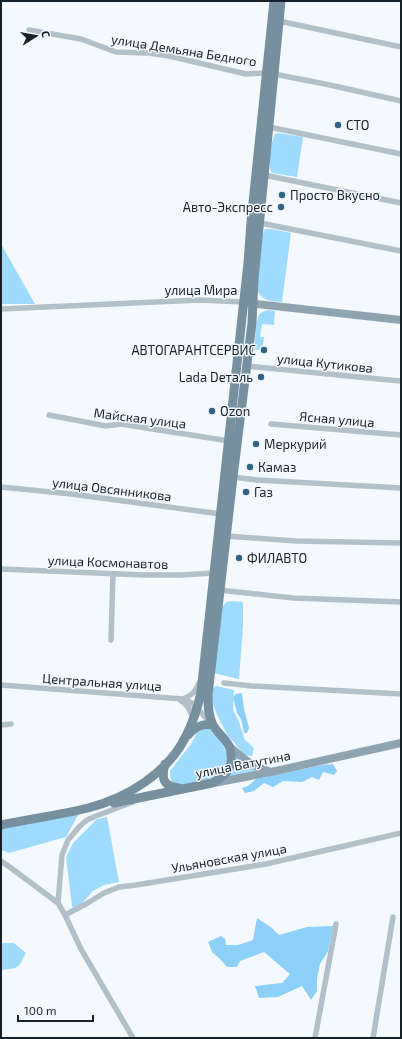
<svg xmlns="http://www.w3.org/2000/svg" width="402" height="1039" font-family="'Exo 2',sans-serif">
<rect width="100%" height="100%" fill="#f3f9fd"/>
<!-- green -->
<path fill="#9fdaff" d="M278,133L303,137L297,177L272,173C267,166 271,142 275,134Z
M265,229H272L291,233L282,302C271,301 261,301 257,289L262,236Z
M1,244L35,304H1Z
M268,310L275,311L274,325L262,324L260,337H264L262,351L254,349C255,342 256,321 259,315C261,312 265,311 268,310Z
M231,601L243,602V626L239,679L213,673L222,607L226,602Z
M216,686L234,690L233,710L239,722L245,740L254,748L252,756L245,755L228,736L217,715L214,707L211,696L212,689Z
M204,729H210C216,736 223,743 226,752C231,772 213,778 198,782C193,783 187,785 182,785C179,785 176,784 173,783L170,777V771L191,744L198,731Z
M234,754L260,772L227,778C235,769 234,766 234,754Z
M80,812L76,819L66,837L9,853L1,850V829Z
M107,817L119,882L104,885L93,891L75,911L72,906L66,857L73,843L97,819Z
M1,943H14L26,953C18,969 19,968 1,970Z"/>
<!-- forest -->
<path fill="#8dd1fa" d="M242,693L244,709L249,728L247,733H244L241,719L237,713L233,697L236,694Z
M333,764L337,771L334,775L323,772L319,780L312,777L302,782L283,781L273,787L264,783L254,791L245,793L242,788L248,786L256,779L322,765Z
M257,918L272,928L279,935L307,927L333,926L328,951L320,964L317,979V991L311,1000L302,986L278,997L259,998L255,986L282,983L290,974L264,952L240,961L237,967H227L220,959L212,952L208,942L221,936L225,939L226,945H238L253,940Z"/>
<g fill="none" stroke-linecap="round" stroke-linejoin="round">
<!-- minor -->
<path stroke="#b2c0c9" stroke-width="5.5" d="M279,21L401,47
M29,30L81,39L116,52L148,53L169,56L246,74L266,73
M274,74L330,85L401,101
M269,127L401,154
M264,175L401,203
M260,223L401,251
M1,309L200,300L244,302
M247,366L379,379L401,381
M49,415L106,426L121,424L229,441
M271,424L401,435
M233,477L257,480L401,488
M1,487L71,494L221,514
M226,536L296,541L401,543
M1,569L144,575H181L214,573
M219,590L293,598L401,602
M111,640L113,574
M224,683L252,686L401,694
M1,685L183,699L192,703L209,721
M183,699C192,696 196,691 199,683
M180,700C187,704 191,710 192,718
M1,725L11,724
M1,861L11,868L58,903L65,915L81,949L133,1038
M58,903L62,855L68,840L80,826L87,820L96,816L133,802
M65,915L86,904L104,893L119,887L136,885L266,864L401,833
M315,1038L336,924
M373,1038L393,917"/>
<!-- secondary -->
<path stroke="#8fa4b1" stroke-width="8" d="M247,303L401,320
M229,746C244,759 251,766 271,772
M214,783L271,772L401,743"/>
<!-- primary -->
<path stroke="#7690a0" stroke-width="9" d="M188,735C195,727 202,723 213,725
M165,764C161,779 163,786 179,788
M114,803L212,783C223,777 233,770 231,755C231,752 230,748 229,746C225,738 216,732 212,723C208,714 208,705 208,695L233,477L252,323L254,279L281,1
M1,825C30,819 59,815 88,808C127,798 168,773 186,736C193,722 198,707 201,692L248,263L251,222L274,1"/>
</g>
<!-- markers -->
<g fill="#316481" stroke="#f3f9fd" stroke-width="1.5">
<circle cx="338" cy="125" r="4"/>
<circle cx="282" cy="195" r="4"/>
<circle cx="281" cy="207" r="4"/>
<circle cx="264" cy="350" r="4"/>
<circle cx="261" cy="377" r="4"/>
<circle cx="212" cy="411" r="4"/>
<circle cx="256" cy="444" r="4"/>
<circle cx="250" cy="467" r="4"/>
<circle cx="246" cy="492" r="4"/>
<circle cx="239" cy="558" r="4"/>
</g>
<g text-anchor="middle" stroke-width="3" stroke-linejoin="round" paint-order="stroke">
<!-- street labels -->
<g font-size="13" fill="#162229" stroke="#f3f9fd">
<text transform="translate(184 50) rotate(9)" y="5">улица Демьяна Бедного</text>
<text x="201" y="295">улица Мира</text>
<text transform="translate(325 363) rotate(6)" y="5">улица Кутикова</text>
<text transform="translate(140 418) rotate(7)" y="5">Майская улица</text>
<text transform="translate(337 419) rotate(5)" y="5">Ясная улица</text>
<text transform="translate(112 489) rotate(7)" y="5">улица Овсянникова</text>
<text transform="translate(108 562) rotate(2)" y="5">улица Космонавтов</text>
<text transform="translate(102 682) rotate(4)" y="5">Центральная улица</text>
<text transform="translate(243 764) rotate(-11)" y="5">улица Ватутина</text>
<text transform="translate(229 858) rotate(-10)" y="5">Ульяновская улица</text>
</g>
<!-- poi labels -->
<g font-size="13" fill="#162229" stroke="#f3f9fd" text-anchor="start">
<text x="346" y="130">СТО</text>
<text x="290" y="200">Просто Вкусно</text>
<text x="273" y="212" text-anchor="end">Авто-Экспресс</text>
<text x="256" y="355" text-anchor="end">АВТОГАРАНТСЕРВИС</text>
<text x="253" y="382" text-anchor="end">Lada Dеталь</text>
<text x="220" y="416">Ozon</text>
<text x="264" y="449">Меркурий</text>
<text x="258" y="472">Камаз</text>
<text x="254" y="497">Газ</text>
<text x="247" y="563">ФИЛАВТО</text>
</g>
</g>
<!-- border -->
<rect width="402" height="1039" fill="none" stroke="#162229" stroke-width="4"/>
<!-- north arrow -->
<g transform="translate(36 36) rotate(79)" stroke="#f3f9fd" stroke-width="3" paint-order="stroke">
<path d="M0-3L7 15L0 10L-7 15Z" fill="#162229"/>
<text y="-6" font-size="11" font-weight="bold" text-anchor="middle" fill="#162229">С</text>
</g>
<!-- scale -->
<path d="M18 1015v6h75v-6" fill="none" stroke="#162229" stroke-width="2"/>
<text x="24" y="1015" font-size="12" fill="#162229" stroke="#f3f9fd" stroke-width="3" paint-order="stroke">100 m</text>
</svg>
